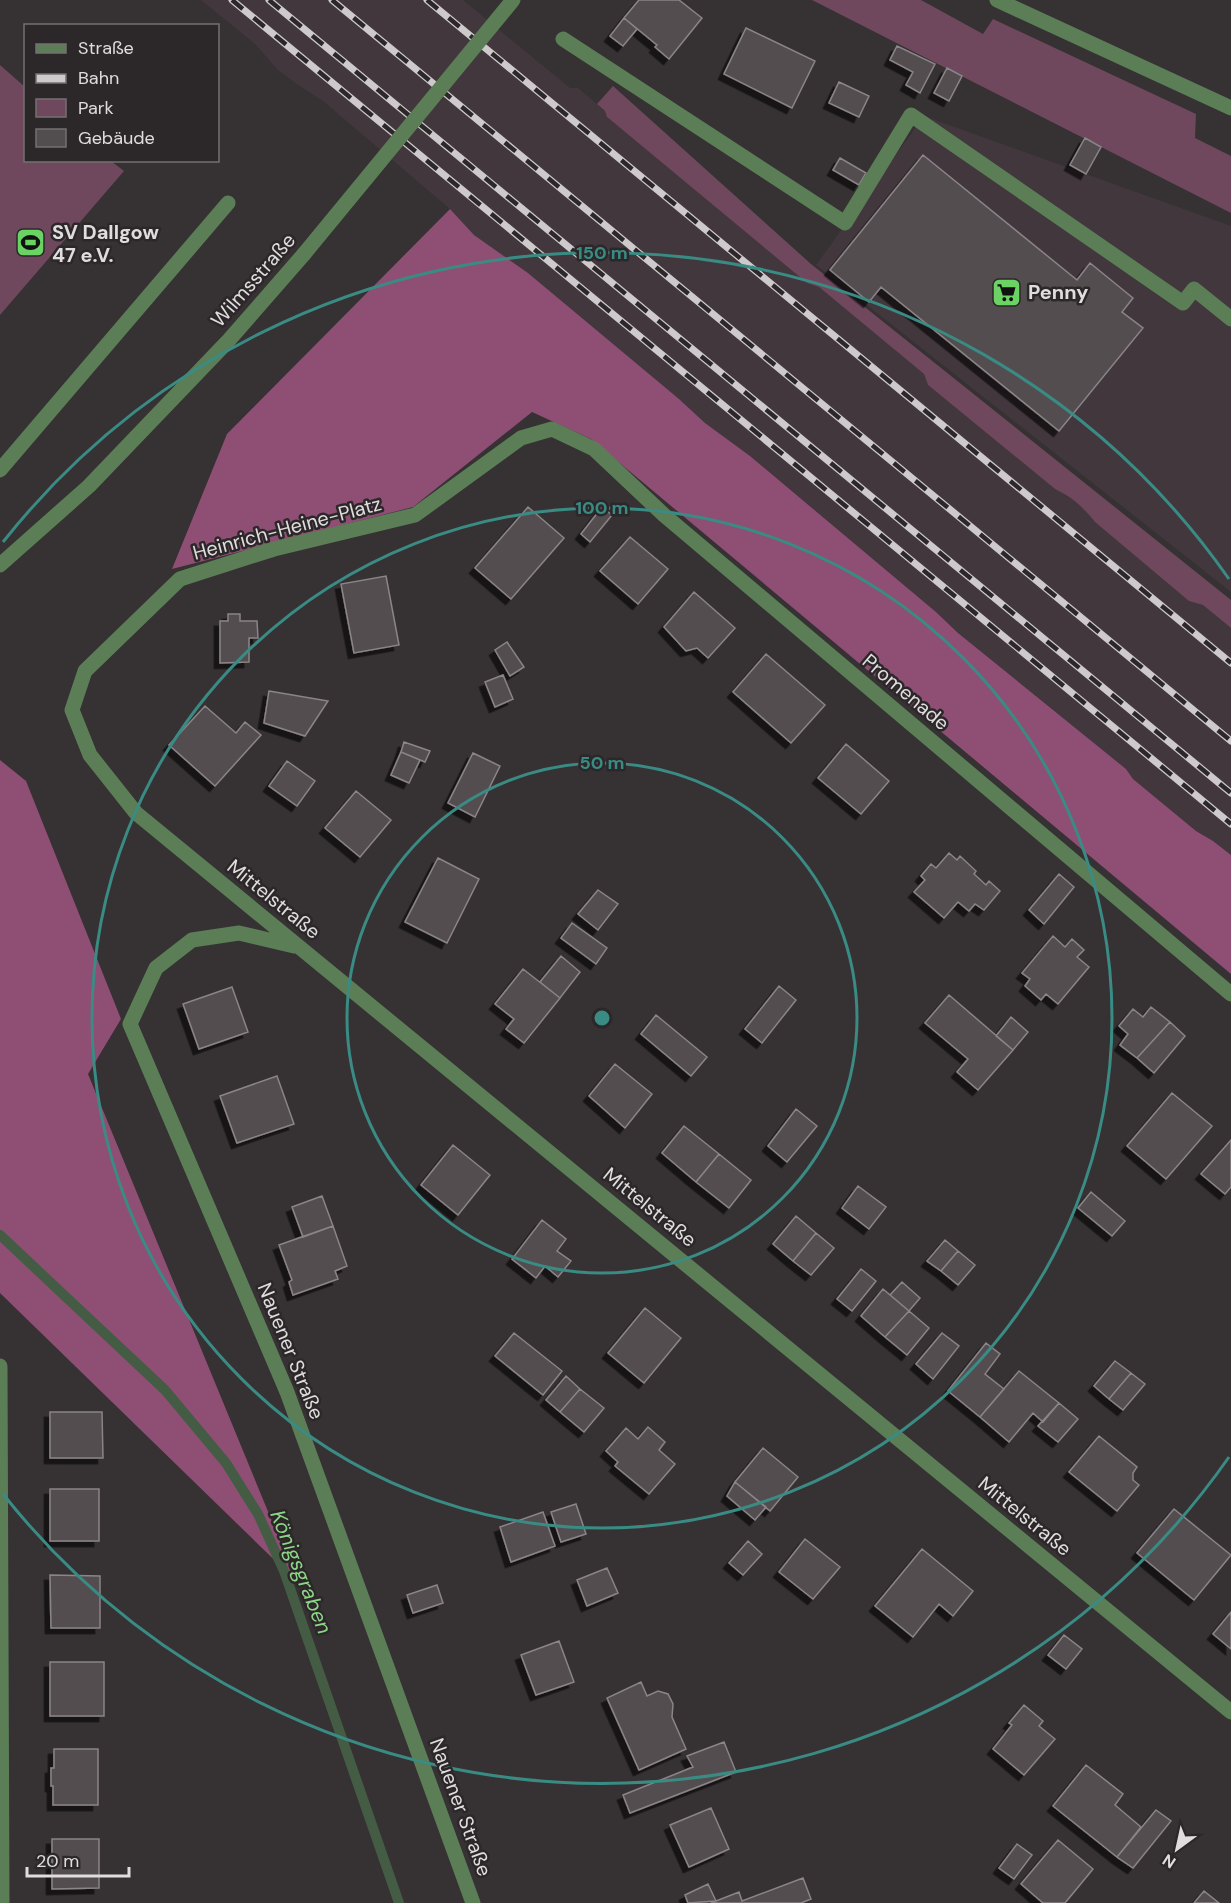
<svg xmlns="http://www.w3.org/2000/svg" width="1231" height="1903" font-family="'DM Sans',sans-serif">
<defs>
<filter id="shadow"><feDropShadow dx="-5.5" dy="5.5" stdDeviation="0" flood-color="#0009"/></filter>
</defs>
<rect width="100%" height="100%" fill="#363133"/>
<!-- built -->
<path fill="#42373d" d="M201,0H463L570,88H578L605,111L607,117L807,283L819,287L924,374L928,385L1055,489L1068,495L1084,508L1095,522L1189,600L1203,605L1231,628V855L1213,841L1196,831L1133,779L1126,769L958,633L936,612L750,456L705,423L679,399L528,273L474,235L450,209L323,101L298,85L277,69L255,44Z
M924,116L1231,226V592L816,265Z"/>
<!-- green -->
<path fill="#6f485e" d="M812,0H921L983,34L993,19L1196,114L1195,138L1231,156V213Z
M0,65L25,87L26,160L111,161L124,171L0,315Z
M613,86L811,264L1231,600V628L1203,605L1189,601L1095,522C1083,507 1072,497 1055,489L928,385L924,374L819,287L807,283L607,117L605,111L597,104Z"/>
<!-- forest -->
<path fill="#8f4f74" d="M450,209L474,235L528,273L679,399L705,423L750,456L936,612L958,633L1126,769L1133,779L1196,831L1213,841L1231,855V974L591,439L532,412L413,507L172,569L227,434Z
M0,760L26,781L121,1019L88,1074L297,1582L0,1293Z"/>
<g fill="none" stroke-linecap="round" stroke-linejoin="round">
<!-- stream -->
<path stroke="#435c43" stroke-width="10" d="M0,1235L165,1390L226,1463L258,1514L284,1571L399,1903"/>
</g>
<!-- building -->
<path fill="#524d4f" stroke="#8b8488" stroke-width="1.5" filter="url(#shadow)" d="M639,0H679L702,18L669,59L655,47L657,45L624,18Z
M624,18L637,29L623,46L610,36Z
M746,28L815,61L792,108L724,74Z
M897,46L935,64L920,93L906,85L913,72L890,60Z
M947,68L962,76L949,101L934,93Z
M839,82L869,96L859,117L829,103Z
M1085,138L1101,147L1086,174L1070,165Z
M923,155L1077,280L1090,263L1133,298L1122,312L1143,328L1059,431L881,287L869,302L830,270Z
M840,158L866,173L859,185L833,170Z
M528,507L564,538L511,599L475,568Z
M602,507L612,515L590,542L581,534Z
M630,537L668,569L638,604L600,571Z
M386,576L399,645L354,653L341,584Z
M694,592L735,628L708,658L697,648L686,651L664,627Z
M228,614H240V621H257L258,638H249V662L220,663V621H228Z
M507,642L524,667L510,676L495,650Z
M766,654L825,705L791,743L733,692Z
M503,675L513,699L495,707L485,682Z
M269,691L328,701L305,736L264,723Z
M205,706L236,733L245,722L261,735L215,786L169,745Z
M404,742L430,751L425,762L401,752Z
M846,744L889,781L861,814L818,778Z
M401,752L420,760L409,783L391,775Z
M473,753L500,766L475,817L448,803Z
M287,761L315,781L297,806L269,786Z
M356,791L391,820L360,857L325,828Z
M949,853L957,860L960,856L976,871L974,874L986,885L989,881L1000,891L984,910L975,904L969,911L958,902L944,918L914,892L925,880L921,876L931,864L936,868Z
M438,858L479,879L447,943L405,922Z
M1059,874L1074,887L1044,924L1029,910Z
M598,890L618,904L598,930L578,914Z
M572,923L607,948L596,964L561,938Z
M1053,936L1065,947L1072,939L1084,950L1077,957L1089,967L1058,1004L1046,994L1041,1000L1025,986L1030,979L1022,973Z
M561,956L580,972L560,998L540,982Z
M523,969L560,998L524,1043L506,1029L514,1019L495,1004Z
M779,986L796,1000L762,1043L745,1029Z
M232,987L248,1032L199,1049L183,1004Z
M949,995L1013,1050L978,1090L957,1072L968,1059L925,1023Z
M1151,1007L1170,1022L1137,1058L1120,1045L1128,1034L1119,1026L1133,1009L1143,1017Z
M656,1015L707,1057L691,1076L641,1034Z
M1011,1017L1028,1032L1013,1050L996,1036Z
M1170,1022L1185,1036L1154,1073L1137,1058Z
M615,1064L652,1094L625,1128L589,1096Z
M277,1076L294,1124L237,1143L220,1096Z
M1172,1093L1212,1126L1166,1179L1127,1146Z
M796,1109L817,1126L787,1162L768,1146Z
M684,1126L719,1154L696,1182L662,1153Z
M1231,1140V1187L1225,1194L1201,1174Z
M453,1145L490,1175L458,1215L421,1185Z
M719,1154L751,1180L729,1208L696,1182Z
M858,1186L886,1207L869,1229L842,1208Z
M1091,1192L1125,1221L1112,1236L1078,1208Z
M322,1196L333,1226L303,1237L292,1207Z
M796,1216L816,1233L793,1261L773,1244Z
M542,1220L566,1239L557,1251L571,1261L558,1277L545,1266L536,1278L512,1259Z
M333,1226L347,1266L335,1271L338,1279L293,1295L289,1282L292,1280L279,1245Z
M816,1233L834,1248L811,1275L793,1261Z
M945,1240L958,1251L941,1271L927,1261Z
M958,1251L975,1265L958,1285L941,1271Z
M861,1269L876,1281L852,1311L837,1299Z
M902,1282L920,1298L909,1311L890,1295Z
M883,1289L909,1311L885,1337L861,1316Z
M645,1308L681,1338L644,1383L608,1353Z
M909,1311L929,1328L907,1355L885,1337Z
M514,1333L562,1371L543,1395L495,1356Z
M942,1333L959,1346L933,1379L916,1364Z
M986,1343L1000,1354L985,1374L1004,1389L980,1417L948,1391Z
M1115,1361L1131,1373L1109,1399L1094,1386Z
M1019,1371L1059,1403L1043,1422L1033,1413L1009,1442L980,1417Z
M1131,1373L1145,1384L1123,1410L1109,1399Z
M566,1376L580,1389L560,1412L546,1400Z
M580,1389L604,1408L584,1432L560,1412Z
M1059,1403L1078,1419L1058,1442L1038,1426Z
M50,1412H102L103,1458H50Z
M648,1427L665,1442L659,1450L675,1464L649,1494L615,1466L618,1462L606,1451L626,1428L638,1439Z
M1099,1436L1137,1467L1133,1473V1480L1139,1485L1117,1511L1069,1472Z
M763,1448L798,1477L770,1511L735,1482Z
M735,1482L766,1507L755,1520L727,1496Z
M50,1489H99V1541H50Z
M576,1504L586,1534L561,1542L551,1512Z
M1174,1509L1231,1555L1194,1600L1137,1553Z
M543,1512L555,1546L511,1562L500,1527Z
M805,1539L840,1567L813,1599L779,1572Z
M748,1541L762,1554L743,1575L729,1563Z
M922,1549L973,1591L953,1616L939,1604L913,1637L875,1606Z
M607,1568L618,1593L587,1606L577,1580Z
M50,1575L100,1576V1628H51Z
M437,1585L443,1603L413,1613L407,1595Z
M1231,1612V1649L1213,1634Z
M1064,1635L1082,1649L1066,1669L1048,1655Z
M559,1641L574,1682L536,1695L521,1655Z
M50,1662H104V1716H50Z
M641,1682L647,1696L658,1691L668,1694L673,1704L672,1717L686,1749L639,1770L607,1698Z
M1024,1705L1043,1721L1039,1726L1055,1739L1024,1775L993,1749L1012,1725L1009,1723Z
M724,1742L736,1772L630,1813L623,1795L693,1767L687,1756Z
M54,1749H98V1805H53V1786H51V1768H54Z
M1086,1765L1123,1794L1115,1805L1141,1827L1117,1857L1053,1806Z
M711,1808L729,1849L689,1867L670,1825Z
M1156,1810L1171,1821L1133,1868L1117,1857Z
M52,1839H99V1888L52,1889Z
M1058,1840L1093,1869L1065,1903H1043L1021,1884Z
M1017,1844L1032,1855L1014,1879L999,1868Z
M803,1878L811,1899L801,1903H711L739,1892L742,1901Z
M708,1884L716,1901L688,1903L685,1895Z
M1204,1891L1219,1903H1194Z"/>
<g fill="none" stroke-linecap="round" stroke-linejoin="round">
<!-- minor -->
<path stroke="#5b7e57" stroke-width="15" d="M997,0L1231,108
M563,39L845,223L911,115L1183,303L1194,289L1231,319
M0,470L228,203
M0,565L89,486L229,340L304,254
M294,946L239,933L192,940L156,968L130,1024L287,1392L473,1903
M1231,994L664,515L594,449L552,429L521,438L415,515L274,549L180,579L85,671L72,710L90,755L136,813L1231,1712
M0,1366L2,1903"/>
<defs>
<path id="rail" d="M232,0L1231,824
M269,0L1231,793
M332,0L1231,741
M427,0L1231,663"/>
</defs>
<!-- rail casing -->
<use href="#rail" stroke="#cecacc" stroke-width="7"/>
<!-- rail -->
<use href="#rail" stroke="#2c2729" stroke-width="4.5" stroke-dasharray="14" stroke-linecap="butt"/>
<!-- minor-bridge -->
<path stroke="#5b7e57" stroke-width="15" d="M304,254L513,0"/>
</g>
<!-- distance rings -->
<g fill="none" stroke="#398b84" stroke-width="3">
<circle cx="602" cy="1018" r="255"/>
<circle cx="602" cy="1018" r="510"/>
<path d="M1229 1457A765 765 0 0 1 3 1494M3 542A765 765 0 0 1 1229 579"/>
</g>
<!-- icons -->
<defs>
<symbol id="stadium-square" viewBox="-11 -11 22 22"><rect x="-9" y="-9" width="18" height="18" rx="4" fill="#6ad363" stroke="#2c2729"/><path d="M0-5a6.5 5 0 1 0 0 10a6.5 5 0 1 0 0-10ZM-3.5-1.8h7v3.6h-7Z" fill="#111"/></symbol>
<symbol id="supermarket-square" viewBox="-11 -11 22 22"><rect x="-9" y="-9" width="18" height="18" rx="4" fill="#6ad363" stroke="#2c2729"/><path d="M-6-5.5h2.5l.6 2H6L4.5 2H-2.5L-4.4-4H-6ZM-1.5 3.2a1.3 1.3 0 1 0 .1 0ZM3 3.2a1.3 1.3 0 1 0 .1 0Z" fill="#111"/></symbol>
</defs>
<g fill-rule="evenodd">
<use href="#stadium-square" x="14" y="226" width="33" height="33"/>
<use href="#supermarket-square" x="990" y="276" width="33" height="33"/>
</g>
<g text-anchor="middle" stroke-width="5" stroke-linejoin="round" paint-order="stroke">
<!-- poi labels -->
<g font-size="20" font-weight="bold" fill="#e0ddde" stroke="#2c2729" text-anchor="start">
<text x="52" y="239">SV Dallgow<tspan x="52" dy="23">47 e.V.</tspan></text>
<text x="1028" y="299">Penny</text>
</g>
<!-- street labels -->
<g font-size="20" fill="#e0ddde" stroke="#2c2729">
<text transform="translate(253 280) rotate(-49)" y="7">Wilmsstraße</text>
<text transform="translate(287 528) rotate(-15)" y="7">Heinrich-Heine-Platz</text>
<text transform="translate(906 692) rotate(40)" y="7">Promenade</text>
<text transform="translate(274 899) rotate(39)" y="7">Mittelstraße</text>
<text transform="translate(650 1207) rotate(39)" y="7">Mittelstraße</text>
<text transform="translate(291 1351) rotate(68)" y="7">Nauener Straße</text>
<text transform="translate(1025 1516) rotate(39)" y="7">Mittelstraße</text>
<text transform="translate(461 1807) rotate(70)" y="7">Nauener Straße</text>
</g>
<!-- water labels -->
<g font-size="21" font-style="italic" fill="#8dd587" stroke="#2c2729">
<text transform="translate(301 1572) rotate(68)" y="7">Königsgraben</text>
</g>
</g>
<circle cx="602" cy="1018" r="9" fill="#398b84" stroke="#2c2729" stroke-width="3"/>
<g font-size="18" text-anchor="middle" font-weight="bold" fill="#398b84" stroke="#2c2729" stroke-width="5" stroke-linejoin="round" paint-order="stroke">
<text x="602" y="259">150 m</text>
<text x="602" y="514">100 m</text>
<text x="602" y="769">50 m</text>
</g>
<!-- legend -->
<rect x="24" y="24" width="195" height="138" fill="#2c2729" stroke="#747071" stroke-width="1.5"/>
<rect x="36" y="44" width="30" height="9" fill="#5b7e57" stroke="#747071" stroke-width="1.5"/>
<text x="78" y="54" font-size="18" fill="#e0ddde">Straße</text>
<rect x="36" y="74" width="30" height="9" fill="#cecacc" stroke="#747071" stroke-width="1.5"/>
<text x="78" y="84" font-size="18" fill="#e0ddde">Bahn</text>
<rect x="36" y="99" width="30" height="18" fill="#6f485e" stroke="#747071" stroke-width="1.5"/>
<text x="78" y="114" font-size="18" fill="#e0ddde">Park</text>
<rect x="36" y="129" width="30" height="18" fill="#524d4f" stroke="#747071" stroke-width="1.5"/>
<text x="78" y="144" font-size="18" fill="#e0ddde">Gebäude</text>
<!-- north arrow -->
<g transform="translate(1177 1849) rotate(213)" stroke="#2c2729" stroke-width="4.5" paint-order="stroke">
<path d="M0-4.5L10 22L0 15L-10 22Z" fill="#e0ddde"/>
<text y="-9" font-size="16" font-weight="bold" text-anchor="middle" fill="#e0ddde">N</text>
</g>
<!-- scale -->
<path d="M27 1867v9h102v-9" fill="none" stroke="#e0ddde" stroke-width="3"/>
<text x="36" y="1867" font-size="18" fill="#e0ddde" stroke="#2c2729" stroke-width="4.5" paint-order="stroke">20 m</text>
</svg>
